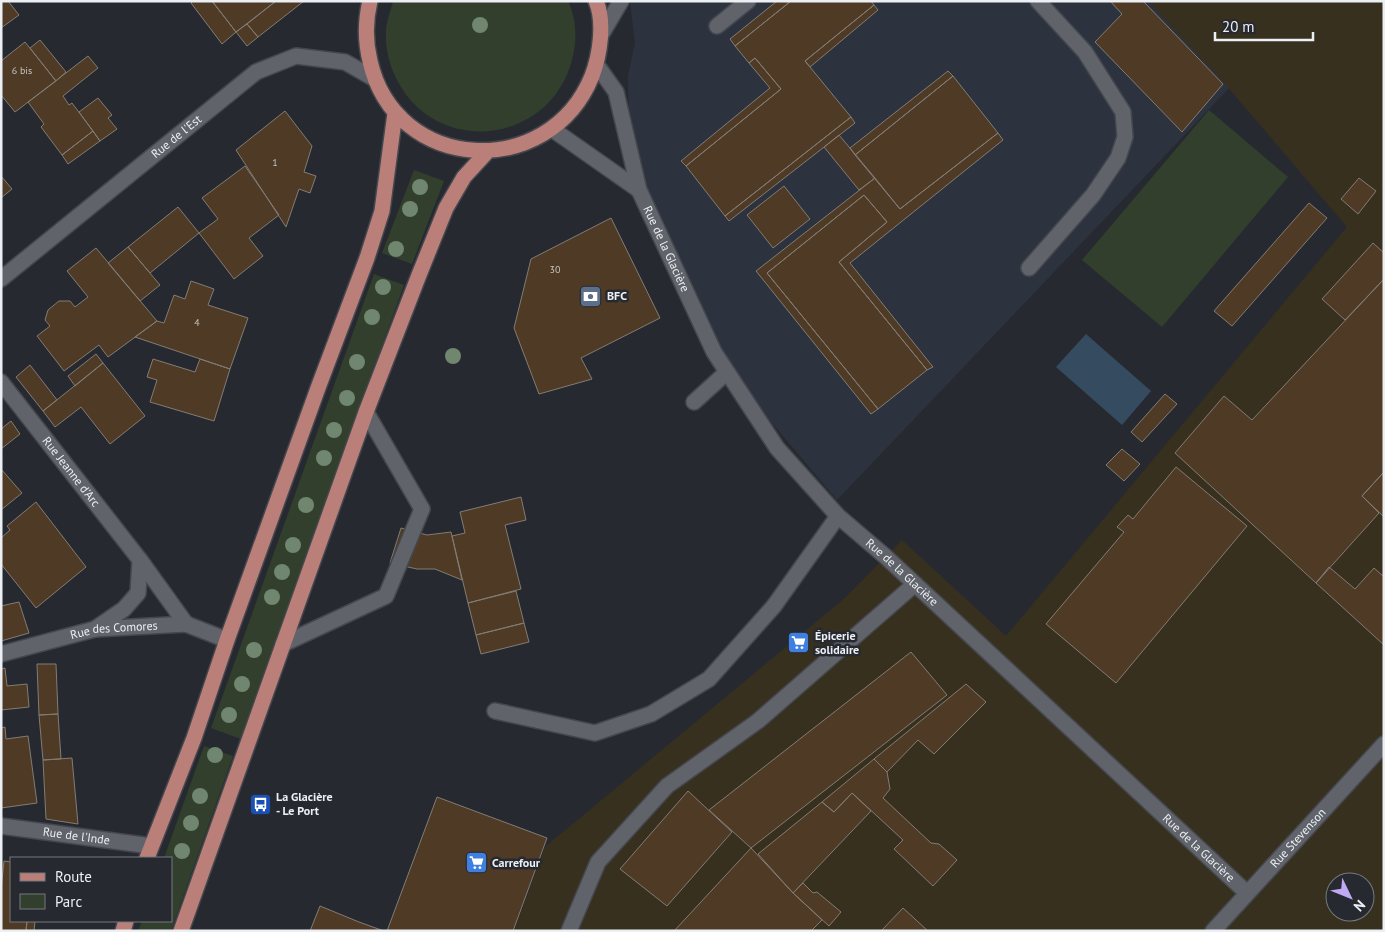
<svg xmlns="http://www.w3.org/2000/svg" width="1385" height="932" font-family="'PT Sans',sans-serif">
<rect width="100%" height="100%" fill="#262a30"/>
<!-- built -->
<path fill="#2d333e" d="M630,1H1312L837,500L740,385L662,241L630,147L628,76L635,43Z"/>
<!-- industrial -->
<path fill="#38301f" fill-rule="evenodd" d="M1148,1H1384V931H514L545,847L845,598L902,540L1006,636L1347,227L1225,84ZM1335,882H1365V912H1335Z"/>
<!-- green -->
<path fill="#313f2c" d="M393,1H568C577,20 577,41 572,60C550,145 435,158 396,78C389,64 385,47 386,31C386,21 391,11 393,1Z
M1209,110L1288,177L1162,327L1082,260Z
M414,170L444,181L412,264L382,253Z
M374,274L404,285L241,739L211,728Z
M204,746L233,756L171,931H138L142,921H171V858H164Z"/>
<!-- water -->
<path fill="#354b60" d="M1086,334L1151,391L1122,425L1056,367Z"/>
<!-- building -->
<path fill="#4f3b25" stroke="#827c75" d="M1,1H8L19,15L1,28Z
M193,1H212L236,32L222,44L191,3Z
M212,1H276L236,32Z
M276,1H304L258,37L247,24Z
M777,1H791L735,46L730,39Z
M791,1H871L874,5L805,61L851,117L725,216L686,166L781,89L755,58L749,63L735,46Z
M1110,1H1143L1223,84L1182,132L1095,42L1122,14Z
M874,5L878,10L810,67L805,61Z
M247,24L258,37L247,46L236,32Z
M40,40L66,72L56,81L30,48Z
M25,42L56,81L15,112L1,95V61Z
M88,56L98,68L63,96L69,105L72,103L93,131L62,155L41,127L44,124L28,102Z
M755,58L781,89L686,166L681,161L770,88L749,63Z
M948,71L953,76L855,155L850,148Z
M953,76L998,133L900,209L855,155Z
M98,98L112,115L108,118L117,129L100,141L79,112Z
M285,111L312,146L304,172L316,176L310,193L299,189L286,227L236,150Z
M851,117L855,123L729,221L725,216Z
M93,131L100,141L68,164L62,155Z
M998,133L1003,140L850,263L933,367L927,370L839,262L887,222L864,195L767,273L878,409L871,414L756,271L875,178L900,209Z
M839,135L875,178L859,190L824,147Z
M245,166L279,215L249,238L263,256L234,279L199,233L218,219L202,198Z
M1,176L12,189L1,198Z
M1359,178L1376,191L1358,214L1341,199Z
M784,186L810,219L773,248L747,215Z
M864,195L887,222L839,262L927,370L878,409L767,273Z
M1309,203L1327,218L1232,326L1214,311Z
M178,207L199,233L150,273L128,247Z
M611,218L660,318L581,358L592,379L539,394L514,328L531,259Z
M1373,243L1384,253V279L1345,320L1322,299Z
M128,247L160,285L140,301L108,263Z
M96,248L157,321L108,357L99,345L64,371L37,336L50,326L45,320L48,310L59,301H70L75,307L88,297L67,271Z
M1384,279V472L1362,496L1379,513L1316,583L1175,453L1224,396L1252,420Z
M191,281L214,289L208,305L248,318L230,369L135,337L157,321L164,323L174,295L185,299Z
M96,354L103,363L75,386L68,376Z
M153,359L195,372L200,359L230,369L214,421L150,402L157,380L147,377Z
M103,363L145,416L110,444L81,407L55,427L43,411Z
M30,365L57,400L43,411L16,377Z
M1165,394L1177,404L1142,442L1131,432Z
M11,421L20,434L1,449V429Z
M1122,449L1140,464L1124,481L1106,465Z
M1176,467L1247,526L1116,683L1046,624L1124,532L1117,527L1128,515L1133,519Z
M1,469L22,493L1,510Z
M1384,472V517L1362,496Z
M521,497L526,520L505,525L521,589L468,603L452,536L465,533L460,512Z
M36,502L86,567L36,608L1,564V538L10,530L7,526Z
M401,528L427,535L451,532L462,580L435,569H417L390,563Z
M1329,567L1355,589L1374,568L1384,577V645L1316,583Z
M516,591L524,623L476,635L468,603Z
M19,602L29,633L1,641V606Z
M524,623L529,642L481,654L476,635Z
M911,652L947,695L751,848L709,810Z
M37,664H56L58,714L39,715Z
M5,668L7,686L27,684L29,707L1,710V669Z
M966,684L986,702L934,754L918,740L887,772L874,759Z
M58,714L61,759L43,760L39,715Z
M5,727L6,739L28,736L37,803L1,808V728Z
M72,758L78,824L46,819L43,760Z
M874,759L887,772L890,789L883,798L931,843L939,844L957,860L933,886L894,849L903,840L852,793L834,812L822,802Z
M688,791L732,832L667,906L620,869Z
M852,793L871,811L793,893L758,854L822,802L834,812Z
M437,797L547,838L513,931H387Z
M751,848L793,893L822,920L811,931H674Z
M4,861L11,862V921H27L26,931H1V890Z
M803,883L813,893L817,892L841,912L829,926L793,893Z
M320,906L359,922L384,931H310Z
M903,908L928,931H881Z
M27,921H35L34,931H26Z"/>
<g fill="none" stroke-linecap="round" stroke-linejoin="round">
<defs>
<g id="lane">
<path d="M717,26L748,1"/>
<path d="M1029,268L1093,195L1118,158L1125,137L1123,112L1085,52L1038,1"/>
<path d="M694,402L727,372"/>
<path d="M283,644L386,596L422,509L366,412"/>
<path d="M495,711L595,733L651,714L709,679L774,606L838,516"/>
<path id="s1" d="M1,826L151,846"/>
<path d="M569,931L598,862L667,786L758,721L915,584"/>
</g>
<g id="street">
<path d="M601,35L621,1"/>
<path id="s2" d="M596,64L616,92L639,190L714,352L777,448L838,516L886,557L1247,893"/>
<path d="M552,129L639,190"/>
<path id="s3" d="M1,279L256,72L296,56L345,62L373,78"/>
<path id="s4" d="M1,382L140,560L186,624"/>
<path d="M95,629L124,609L138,593L140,560"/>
<path id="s5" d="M1,654L95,629L186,624L227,640"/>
<path id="s6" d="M1213,931L1384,744"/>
</g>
<path id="primary" d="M370,1C365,22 365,41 370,61C395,173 549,182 592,76C600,55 605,22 596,1
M147,858L194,738L227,640L318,388L367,258L382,211L395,113
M123,931L126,921
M181,931L366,412L419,275L446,208L464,177L488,151"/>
</defs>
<!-- lane casing -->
<use href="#lane" stroke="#44474d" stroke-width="18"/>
<!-- street casing -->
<use href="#street" stroke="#44474d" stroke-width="18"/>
<!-- primary casing -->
<use href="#primary" stroke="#44474d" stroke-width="18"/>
<!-- lane -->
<use href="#lane" stroke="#60646a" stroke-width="15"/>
<!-- street -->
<use href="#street" stroke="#60646a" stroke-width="15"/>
<!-- primary -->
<use href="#primary" stroke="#bb7f79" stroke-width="15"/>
</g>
<!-- trees -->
<g fill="#70866f">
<circle cx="480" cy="25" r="8"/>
<circle cx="420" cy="187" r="8"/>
<circle cx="410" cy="209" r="8"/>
<circle cx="396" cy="249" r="8"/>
<circle cx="383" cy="287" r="8"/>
<circle cx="372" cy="317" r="8"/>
<circle cx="453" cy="356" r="8"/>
<circle cx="357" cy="362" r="8"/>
<circle cx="347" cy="398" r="8"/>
<circle cx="334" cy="430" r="8"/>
<circle cx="324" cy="458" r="8"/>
<circle cx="306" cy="505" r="8"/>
<circle cx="293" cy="545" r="8"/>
<circle cx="282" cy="572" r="8"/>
<circle cx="272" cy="597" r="8"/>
<circle cx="254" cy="650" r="8"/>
<circle cx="242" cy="684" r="8"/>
<circle cx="229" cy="715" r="8"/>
<circle cx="215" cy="755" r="8"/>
<circle cx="200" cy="796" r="8"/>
<circle cx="191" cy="823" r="8"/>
<circle cx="182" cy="851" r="8"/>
</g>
<!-- icons -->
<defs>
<symbol id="bank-square" viewBox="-11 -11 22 22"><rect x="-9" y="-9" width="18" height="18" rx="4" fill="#5c6f8a" stroke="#262a30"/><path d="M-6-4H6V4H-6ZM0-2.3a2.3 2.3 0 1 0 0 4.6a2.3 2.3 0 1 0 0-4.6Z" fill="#fff"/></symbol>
<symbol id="supermarket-square" viewBox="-11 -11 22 22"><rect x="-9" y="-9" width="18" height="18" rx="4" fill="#3f7fe0" stroke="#262a30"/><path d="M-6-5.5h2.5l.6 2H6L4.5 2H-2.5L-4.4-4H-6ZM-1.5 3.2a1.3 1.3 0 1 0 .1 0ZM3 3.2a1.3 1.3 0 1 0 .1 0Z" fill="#fff"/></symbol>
<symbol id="bus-square" viewBox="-11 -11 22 22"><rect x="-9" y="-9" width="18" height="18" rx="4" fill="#1a4fb4" stroke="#262a30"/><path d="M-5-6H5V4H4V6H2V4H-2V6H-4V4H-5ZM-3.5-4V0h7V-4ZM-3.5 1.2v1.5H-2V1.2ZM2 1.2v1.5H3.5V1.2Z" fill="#fff"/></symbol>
</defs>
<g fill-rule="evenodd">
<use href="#bank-square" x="578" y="284" width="25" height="25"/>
<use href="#supermarket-square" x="786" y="630" width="25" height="25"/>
<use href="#bus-square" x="248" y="792" width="25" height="25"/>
<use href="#supermarket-square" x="464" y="850" width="25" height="25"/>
</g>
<g text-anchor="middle" stroke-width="5" stroke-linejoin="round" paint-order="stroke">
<!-- number labels -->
<g font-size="10" fill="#c5c2c0">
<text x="22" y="74">6 bis</text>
<text x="275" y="166">1</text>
<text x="555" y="273">30</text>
<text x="197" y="326">4</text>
</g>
<!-- street labels -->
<g font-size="12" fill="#eceff3" stroke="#262a30">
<text dy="4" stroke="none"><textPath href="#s3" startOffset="226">Rue de l'Est</textPath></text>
<text dy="4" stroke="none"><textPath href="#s2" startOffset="200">Rue de la Glacière</textPath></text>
<text dy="4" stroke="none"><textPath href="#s4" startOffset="114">Rue Jeanne d'Arc</textPath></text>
<text dy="4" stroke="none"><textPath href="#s2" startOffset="605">Rue de la Glacière</textPath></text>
<text dy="4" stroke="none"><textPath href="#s5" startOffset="116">Rue des Comores</textPath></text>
<text dy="4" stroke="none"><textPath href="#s1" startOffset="76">Rue de l'Inde</textPath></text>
<text dy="4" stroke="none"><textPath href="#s6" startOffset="126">Rue Stevenson</textPath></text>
<text dy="4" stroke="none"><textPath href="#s2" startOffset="1010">Rue de la Glacière</textPath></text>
</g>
<!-- poi labels -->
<g font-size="12" font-weight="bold" fill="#eceff3" stroke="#262a30" text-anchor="start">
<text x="607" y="300">BFC</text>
<text x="815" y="640">Épicerie<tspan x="815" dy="14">solidaire</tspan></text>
<text x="276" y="801">La Glacière<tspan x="276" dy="14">- Le Port</tspan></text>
<text x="492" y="867">Carrefour</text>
</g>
</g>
<!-- border -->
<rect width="1385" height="932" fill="none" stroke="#eceff3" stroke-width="5"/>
<!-- legend -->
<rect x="10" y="857" width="162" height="65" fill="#262a30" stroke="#75797e"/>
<rect x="20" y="873" width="25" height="8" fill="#bb7f79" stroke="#75797e"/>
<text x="55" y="882" font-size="15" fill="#eceff3">Route</text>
<rect x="20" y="894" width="25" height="15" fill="#313f2c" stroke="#75797e"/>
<text x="55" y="907" font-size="15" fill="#eceff3">Parc</text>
<!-- north arrow -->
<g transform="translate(1350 897) rotate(133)"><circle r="24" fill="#262a30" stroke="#75797e"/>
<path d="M0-4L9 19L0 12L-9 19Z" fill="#bfa8f4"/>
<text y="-8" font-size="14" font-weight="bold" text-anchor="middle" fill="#eceff3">N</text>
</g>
<!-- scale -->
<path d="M1215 32v8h98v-8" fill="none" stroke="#eceff3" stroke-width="2.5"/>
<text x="1222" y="32" font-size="15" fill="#eceff3" stroke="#262a30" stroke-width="4" paint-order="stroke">20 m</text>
</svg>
